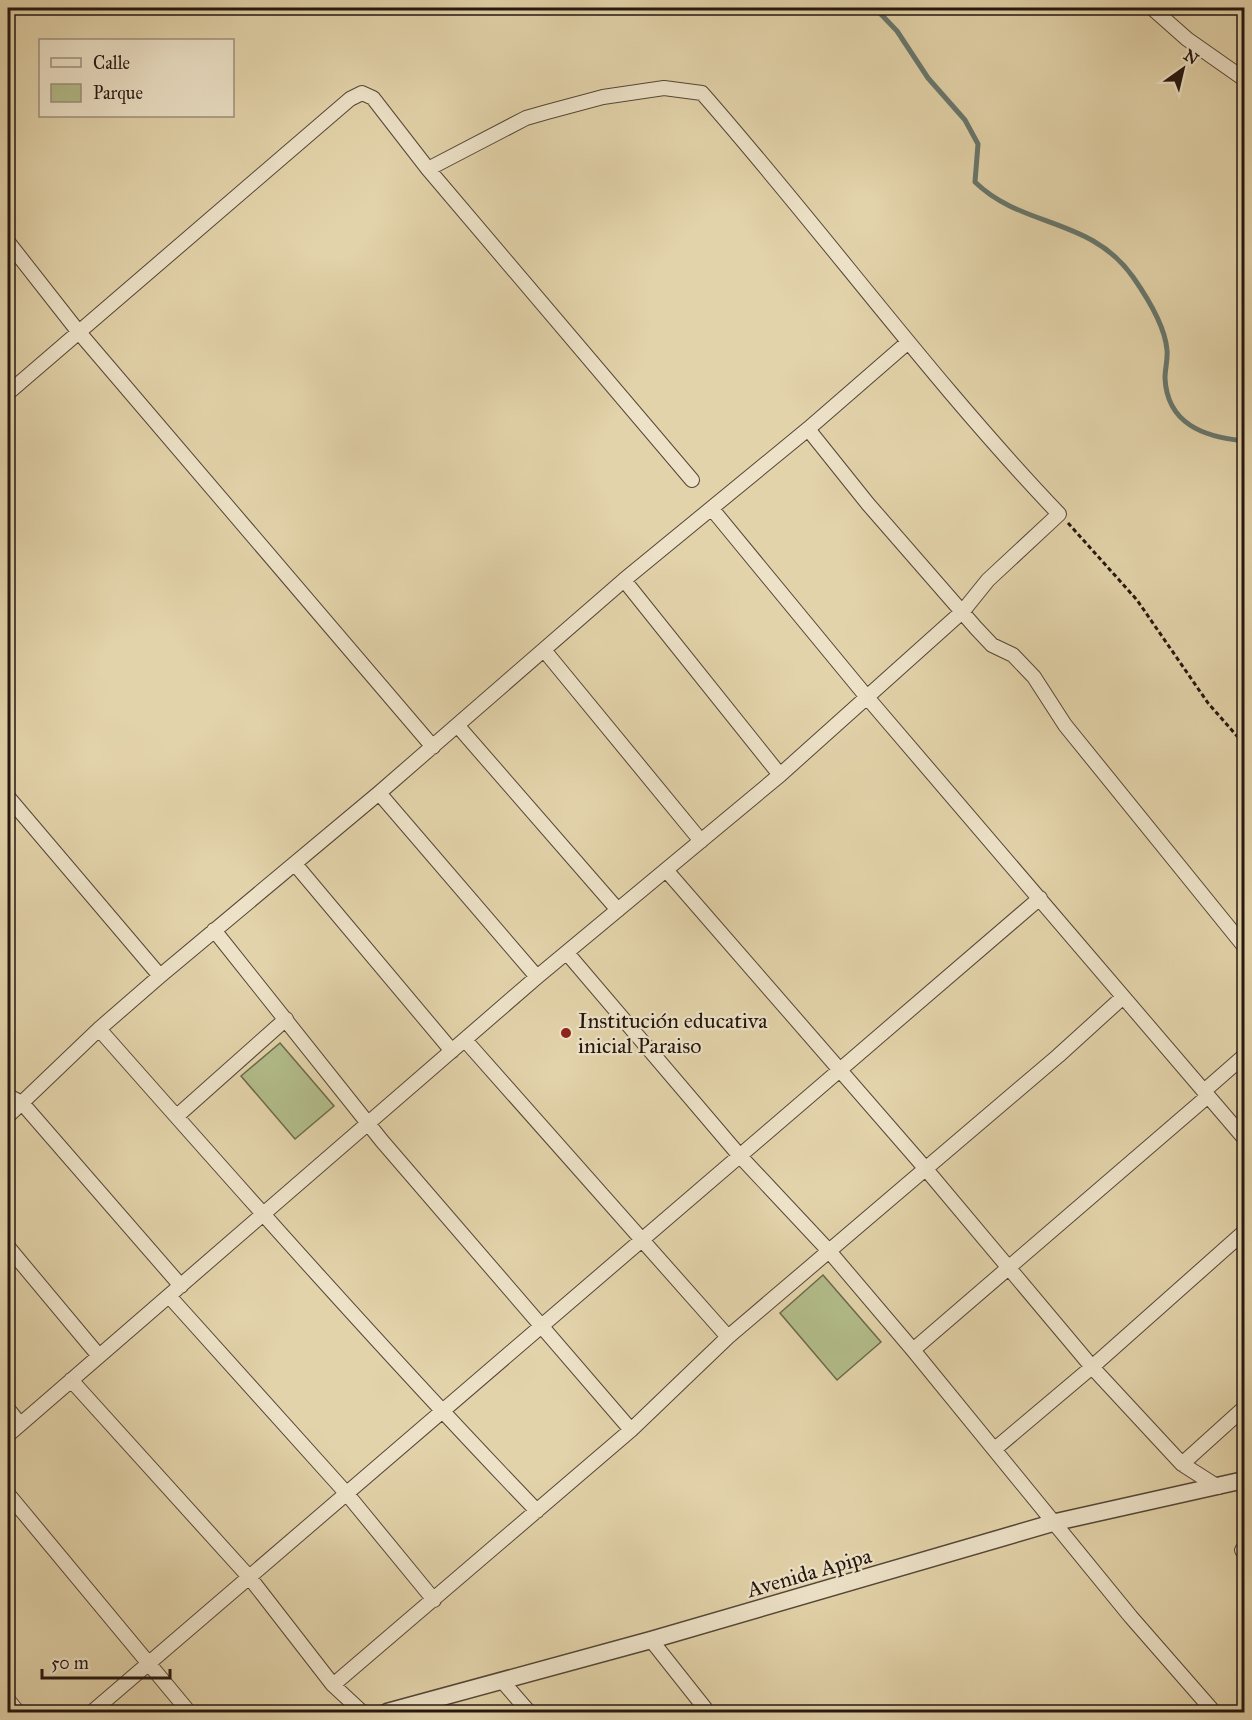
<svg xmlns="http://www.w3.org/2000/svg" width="1252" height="1720" font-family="'IM FELL Great Primer',serif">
<rect width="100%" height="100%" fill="#e3d3aa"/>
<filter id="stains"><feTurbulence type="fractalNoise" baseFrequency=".00333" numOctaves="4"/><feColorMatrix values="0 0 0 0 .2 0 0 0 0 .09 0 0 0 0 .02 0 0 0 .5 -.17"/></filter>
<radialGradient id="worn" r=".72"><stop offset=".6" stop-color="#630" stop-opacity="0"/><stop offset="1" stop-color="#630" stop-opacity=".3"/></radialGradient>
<!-- green -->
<path fill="#b2bc8a" stroke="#6b6a4c" stroke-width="1.5" d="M280,1043L334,1106L295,1139L241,1076Z
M823,1275L881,1342L837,1380L780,1313Z"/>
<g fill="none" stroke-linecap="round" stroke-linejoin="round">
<!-- stream -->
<path stroke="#68776d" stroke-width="5" d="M875,8L897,31L928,78L965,120L978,144L975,182C1022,228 1091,217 1133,277C1147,297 1165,325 1167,350C1168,359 1165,369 1165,378C1167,424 1204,437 1244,441"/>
<defs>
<path id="minor" d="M1152,8L1187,39L1244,79
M8,242L77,330L433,747
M8,393L350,99L362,93L373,98L428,169L692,480
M808,429L868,504L976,628L992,645L1013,655L1034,677L1065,725L1244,946
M712,509L866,696L1244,1138
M624,580L780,775
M544,650L701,841
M457,725L618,910
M379,793L537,977
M8,797L160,976
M295,864L452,1051
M666,870L925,1168L1092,1367L1182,1464L1218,1487
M214,930L382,1141L631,1430
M567,953L739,1155L829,1251L913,1350L1131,1617L1214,1712
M99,1029C243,1192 387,1355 537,1511
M465,1040L728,1337
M1204,1091L1244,1056
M8,1096L22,1103L181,1286
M8,1116L99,1029L160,976L379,793L624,580L808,429L907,343
M177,1116L286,1019
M8,1247L99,1356
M169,1296L347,1494L434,1600
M913,1350L1208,1096
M71,1380L250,1578L333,1685L362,1712
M8,1409L20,1424
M8,1435L537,977L780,775L963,611L988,580L1059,514C932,381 824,232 702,93L664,88L603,97L547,112L526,118L428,169
M996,1448L1092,1367L1244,1232
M1182,1464L1244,1408
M8,1494L189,1712
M1242,1550L1244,1553
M651,1640L708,1712
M503,1682L529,1712
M333,1685L631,1430L728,1337L1058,1056L1123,997
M8,1700L18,1712
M92,1712L1040,898"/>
<path id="tertiary" d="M387,1712L651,1640L1056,1522L1244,1480"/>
</defs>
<!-- minor casing -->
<use href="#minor" stroke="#544636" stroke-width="16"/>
<!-- tertiary casing -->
<use href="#tertiary" stroke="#544636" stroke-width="19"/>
<!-- path -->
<path stroke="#24170f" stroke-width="3" stroke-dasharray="4.5 3" stroke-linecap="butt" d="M1068,523L1137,600L1208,703L1244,744"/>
<!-- minor -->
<use href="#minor" stroke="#ede2c8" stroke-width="14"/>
<!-- tertiary -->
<use href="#tertiary" stroke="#ede2c8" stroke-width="16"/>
</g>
<!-- markers -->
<circle fill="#8f2418" stroke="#ede2c8" stroke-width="2" cx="566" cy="1033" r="6"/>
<g text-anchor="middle" stroke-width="4.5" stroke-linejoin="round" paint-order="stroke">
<!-- poi labels -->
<g font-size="22" fill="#24170f" stroke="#ede2c8" text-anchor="start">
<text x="578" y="1028">Institución educativa<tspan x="578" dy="25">inicial Paraiso</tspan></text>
</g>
<!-- street labels -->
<g font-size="22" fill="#24170f" stroke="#ede2c8">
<text transform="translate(809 1572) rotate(-16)" y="8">Avenida Apipa</text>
</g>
</g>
<!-- margin -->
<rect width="1252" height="1720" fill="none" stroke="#e3d3aa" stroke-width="30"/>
<rect x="9" y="9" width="1234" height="1702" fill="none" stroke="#24170f" stroke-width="3"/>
<rect x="15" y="15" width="1222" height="1690" fill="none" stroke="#24170f" stroke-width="1.5"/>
<!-- legend -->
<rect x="39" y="39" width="195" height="78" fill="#ede2c8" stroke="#9d917e" stroke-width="1.5"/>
<rect x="51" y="58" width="30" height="9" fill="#ede2c8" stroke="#9d917e" stroke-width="1.5"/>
<text x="93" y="69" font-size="18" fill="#24170f">Calle</text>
<rect x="51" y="84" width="30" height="18" fill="#b2bc8a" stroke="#9d917e" stroke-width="1.5"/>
<text x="93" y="99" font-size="18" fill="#24170f">Parque</text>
<!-- north arrow -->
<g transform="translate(1183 69) rotate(34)" stroke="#ede2c8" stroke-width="4.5" paint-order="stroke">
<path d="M0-4.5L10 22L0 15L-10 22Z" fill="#24170f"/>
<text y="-9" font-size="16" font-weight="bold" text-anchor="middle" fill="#24170f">N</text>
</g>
<!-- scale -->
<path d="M42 1669v9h128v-9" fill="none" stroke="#24170f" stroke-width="3"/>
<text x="51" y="1669" font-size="18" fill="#24170f" stroke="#ede2c8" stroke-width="4.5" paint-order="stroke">50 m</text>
<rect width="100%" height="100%" filter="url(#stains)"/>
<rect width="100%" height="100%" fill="url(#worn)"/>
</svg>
